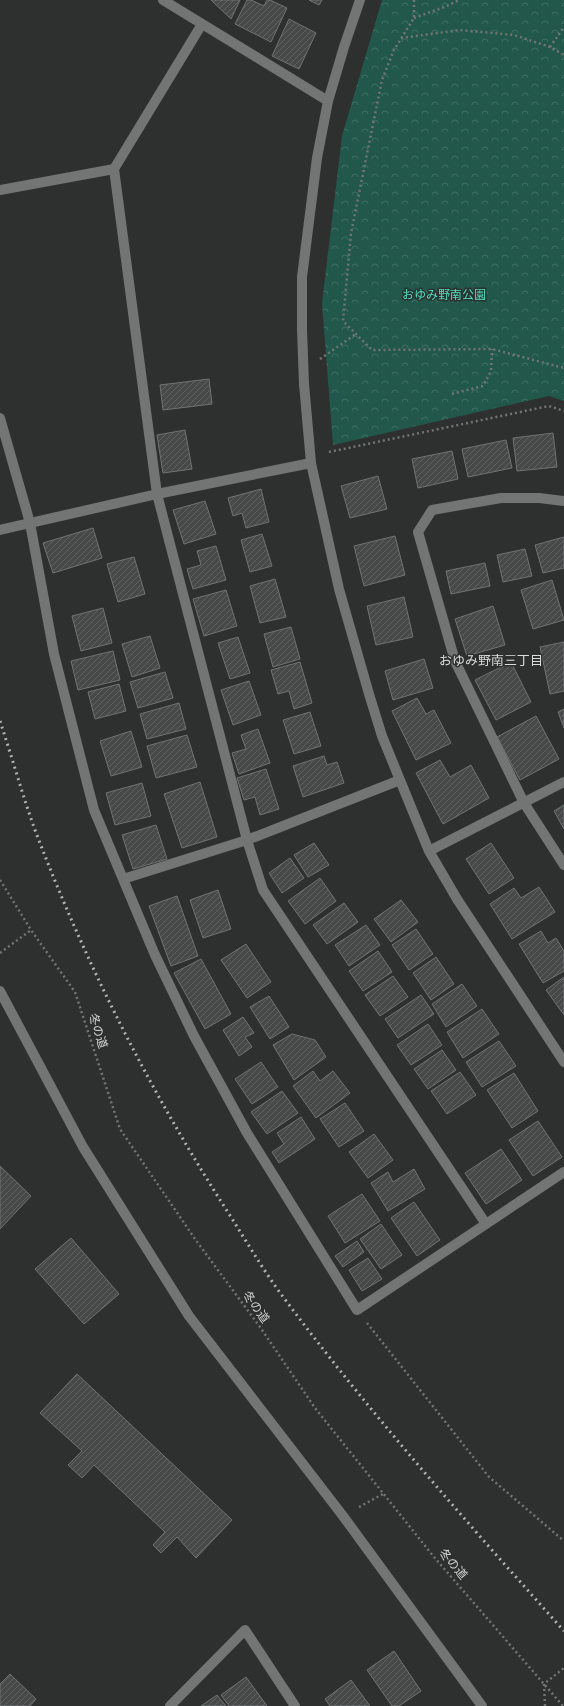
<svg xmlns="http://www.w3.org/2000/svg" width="564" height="1706" font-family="Arial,'Noto Sans JP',sans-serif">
<defs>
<pattern id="park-crowns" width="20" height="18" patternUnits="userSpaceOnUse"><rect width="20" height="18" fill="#21584b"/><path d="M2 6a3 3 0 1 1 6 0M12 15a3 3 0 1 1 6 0" fill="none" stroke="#406f64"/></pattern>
<pattern id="building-hatch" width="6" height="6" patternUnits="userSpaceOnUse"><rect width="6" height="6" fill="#464948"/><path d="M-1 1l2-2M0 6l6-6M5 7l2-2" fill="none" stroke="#606262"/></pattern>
</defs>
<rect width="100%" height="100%" fill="#2d302f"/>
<!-- park -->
<path fill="url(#park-crowns)" d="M382,0H564V401L549,396L333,445L322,303L342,136Z"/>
<!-- building -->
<path fill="url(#building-hatch)" stroke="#6f7372" d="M211,0H240L231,19Z
M247,0H251L264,6L267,0H270L287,8L271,42L235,24Z
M309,0H322L319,5Z
M289,19L316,33L299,69L272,56Z
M209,379L212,404L163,410L160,385Z
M185,430L192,469L163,473L157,435Z
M553,433L557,467L517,471L513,438Z
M506,440L512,468L468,477L462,449Z
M452,451L458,479L418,488L412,459Z
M378,476L387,509L350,518L341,486Z
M261,489L269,522L246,528L242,513L233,516L228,498Z
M205,501L216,534L184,544L173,510Z
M93,528L102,558L53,573L43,543Z
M262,534L272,566L250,572L241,540Z
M395,536L405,575L364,586L354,546Z
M564,537V568L543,573L535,545Z
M216,546L226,580L193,589L187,569L201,565L197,551Z
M525,549L532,576L503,582L497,555Z
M134,557L145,594L118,602L107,564Z
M485,563L490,586L451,594L446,571Z
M275,579L286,617L260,623L250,586Z
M552,580L564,620L533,629L521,590Z
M226,590L237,626L204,636L193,599Z
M404,597L413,637L376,645L367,606Z
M493,606L505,645L467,656L455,619Z
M103,608L112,643L81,651L72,616Z
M291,627L300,659L273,667L264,634Z
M150,636L160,668L132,677L122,644Z
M238,637L250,673L230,679L218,643Z
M564,642V691L550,694L540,647Z
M113,651L120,680L78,690L71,661Z
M424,659L433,688L393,700L385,671Z
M300,662L312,703L294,709L289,691L278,694L271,670Z
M511,662L531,702L496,720L475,680Z
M165,672L173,698L138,708L130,682Z
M249,681L261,715L233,725L221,690Z
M119,684L126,711L95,719L88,692Z
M417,698L426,714L434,710L451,743L416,760L392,711Z
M179,703L186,729L147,739L140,714Z
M564,709V728L558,712Z
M310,712L321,746L294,754L283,720Z
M536,716L559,759L520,780L497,737Z
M258,729L270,763L239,774L232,753L246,749L241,735Z
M131,731L142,767L111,776L100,741Z
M187,735L197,767L156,778L147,746Z
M324,756L327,765L337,762L344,783L303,797L293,766Z
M440,760L450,777L471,765L489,798L443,824L416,773Z
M266,769L279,809L260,815L255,797L244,800L237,778Z
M200,782L217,837L182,848L164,794Z
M142,783L151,816L115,825L106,793Z
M564,805V829L554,811Z
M156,825L167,859L133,869L122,835Z
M314,843L329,865L308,877L294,855Z
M491,843L514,878L489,894L466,859Z
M290,858L304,878L282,893L269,873Z
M320,878L336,901L305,924L288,901Z
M539,887L555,912L512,939L490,904L514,888L521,898Z
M218,890L231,929L203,938L190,900Z
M177,896L198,956L171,966L149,906Z
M401,900L418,922L391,942L374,919Z
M344,903L358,922L327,944L313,925Z
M366,925L380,945L349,966L335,945Z
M416,929L433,954L409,970L392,945Z
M541,931L548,943L556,938L564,951V971L543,983L519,944Z
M246,944L271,982L247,998L221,960Z
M378,951L392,972L363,991L349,971Z
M436,957L454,984L431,1000L413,973Z
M201,959L231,1014L205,1029L174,973Z
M393,976L408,997L380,1016L365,995Z
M564,977V1015L546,990Z
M462,984L477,1006L446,1027L432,1004Z
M421,995L434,1014L398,1038L385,1019Z
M269,996L289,1027L270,1039L250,1007Z
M482,1009L499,1034L463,1058L447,1032Z
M243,1017L254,1033L245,1037L252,1047L239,1056L223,1030Z
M428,1024L442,1045L411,1065L397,1045Z
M292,1034L315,1040L326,1057L294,1080L273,1045Z
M499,1041L516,1066L482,1087L466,1062Z
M442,1050L456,1070L428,1089L414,1069Z
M261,1062L278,1087L252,1104L235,1079Z
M313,1071L320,1081L333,1071L350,1093L316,1118L293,1086Z
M460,1072L476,1095L447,1114L431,1091Z
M514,1073L538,1111L512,1128L487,1090Z
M282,1091L298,1113L267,1134L251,1112Z
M345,1103L364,1131L339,1147L320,1119Z
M301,1117L315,1139L279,1163L272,1152L284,1144L277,1133Z
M538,1121L562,1157L533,1176L509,1140Z
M374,1134L393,1160L368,1178L349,1152Z
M501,1149L522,1180L486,1204L465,1173Z
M0,1166L31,1196L0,1229Z
M414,1169L425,1189L388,1211L371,1183L388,1172L393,1182Z
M362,1194L380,1221L345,1243L328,1216Z
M414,1202L440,1240L417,1256L391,1218Z
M381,1224L402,1255L381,1269L360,1239Z
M71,1238L119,1294L84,1324L35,1269Z
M357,1241L364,1252L343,1267L335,1256Z
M368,1258L382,1279L362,1291L349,1270Z
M77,1374L232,1520L196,1558L177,1537L161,1553L153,1545L165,1532L94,1465L82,1478L68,1465L82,1451L40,1413Z
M394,1651L421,1691L399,1706H392L367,1670Z
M10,1674L36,1699L30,1706H0V1684Z
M246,1677L267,1706H229L221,1695Z
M351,1680L370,1706H330L325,1699Z
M217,1695L226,1706H201Z"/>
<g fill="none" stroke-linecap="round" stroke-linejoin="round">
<!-- path -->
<path stroke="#737575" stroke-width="2.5" stroke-dasharray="2 3" stroke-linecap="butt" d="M414,0V18L394,50L382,80L351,233L343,321L372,350L492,349L564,368
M414,18L447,6L459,0
M401,38L460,30L514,35L550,47L564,55
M550,47L564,27
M320,359L356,334
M452,394L483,386L491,371L492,349
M329,452L549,406L564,411
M0,880L31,930L75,992L120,1129L195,1239L260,1327L315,1408L434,1557L563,1706
M0,953L31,930
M367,1323L489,1477L564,1541
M359,1507L383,1494
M545,1706L544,1684L564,1668"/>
<!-- minor -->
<path stroke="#727574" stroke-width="10" d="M163,0L328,101
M360,0L344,47L328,101L317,158L302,277V330L304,384L311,463L339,589L369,694L382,736L429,851L457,899L564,1062
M114,169L157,494L247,840L263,890L486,1224
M0,190L114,169L202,24
M0,418L30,523L54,654L94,810L155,955L194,1036L247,1133L357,1310L564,1172
M564,501L539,498H501L432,510L418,532L455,661L524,803L564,865
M0,530L157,494L311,463
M429,851L564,782
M123,879L247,840L400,780
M0,991L83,1147L189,1316L343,1516L482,1706
M170,1706L245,1630L295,1706"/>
<!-- rail -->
<path stroke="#b1b3b3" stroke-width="3" stroke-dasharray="2 4" stroke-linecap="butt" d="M0,721C12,757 22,794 35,830C86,965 152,1095 231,1217C246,1241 261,1266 278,1290C366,1409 465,1520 564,1631"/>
</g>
<g text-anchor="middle" stroke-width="3" stroke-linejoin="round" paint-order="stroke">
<!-- park labels -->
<g font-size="12" fill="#48e3c2" stroke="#2d302f">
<text x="444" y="299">おゆみ野南公園</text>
</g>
<!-- street labels -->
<g font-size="12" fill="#d3d5d5" stroke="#2d302f">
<text transform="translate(98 1031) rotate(72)" y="4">冬の道</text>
<text transform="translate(256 1307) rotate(54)" y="4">冬の道</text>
<text transform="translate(453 1564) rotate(49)" y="4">冬の道</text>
</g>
<!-- neighbourhood labels -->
<g font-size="13" fill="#d8dcdb" stroke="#2d302f">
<text x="491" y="665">おゆみ野南三丁目</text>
</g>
</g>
</svg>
